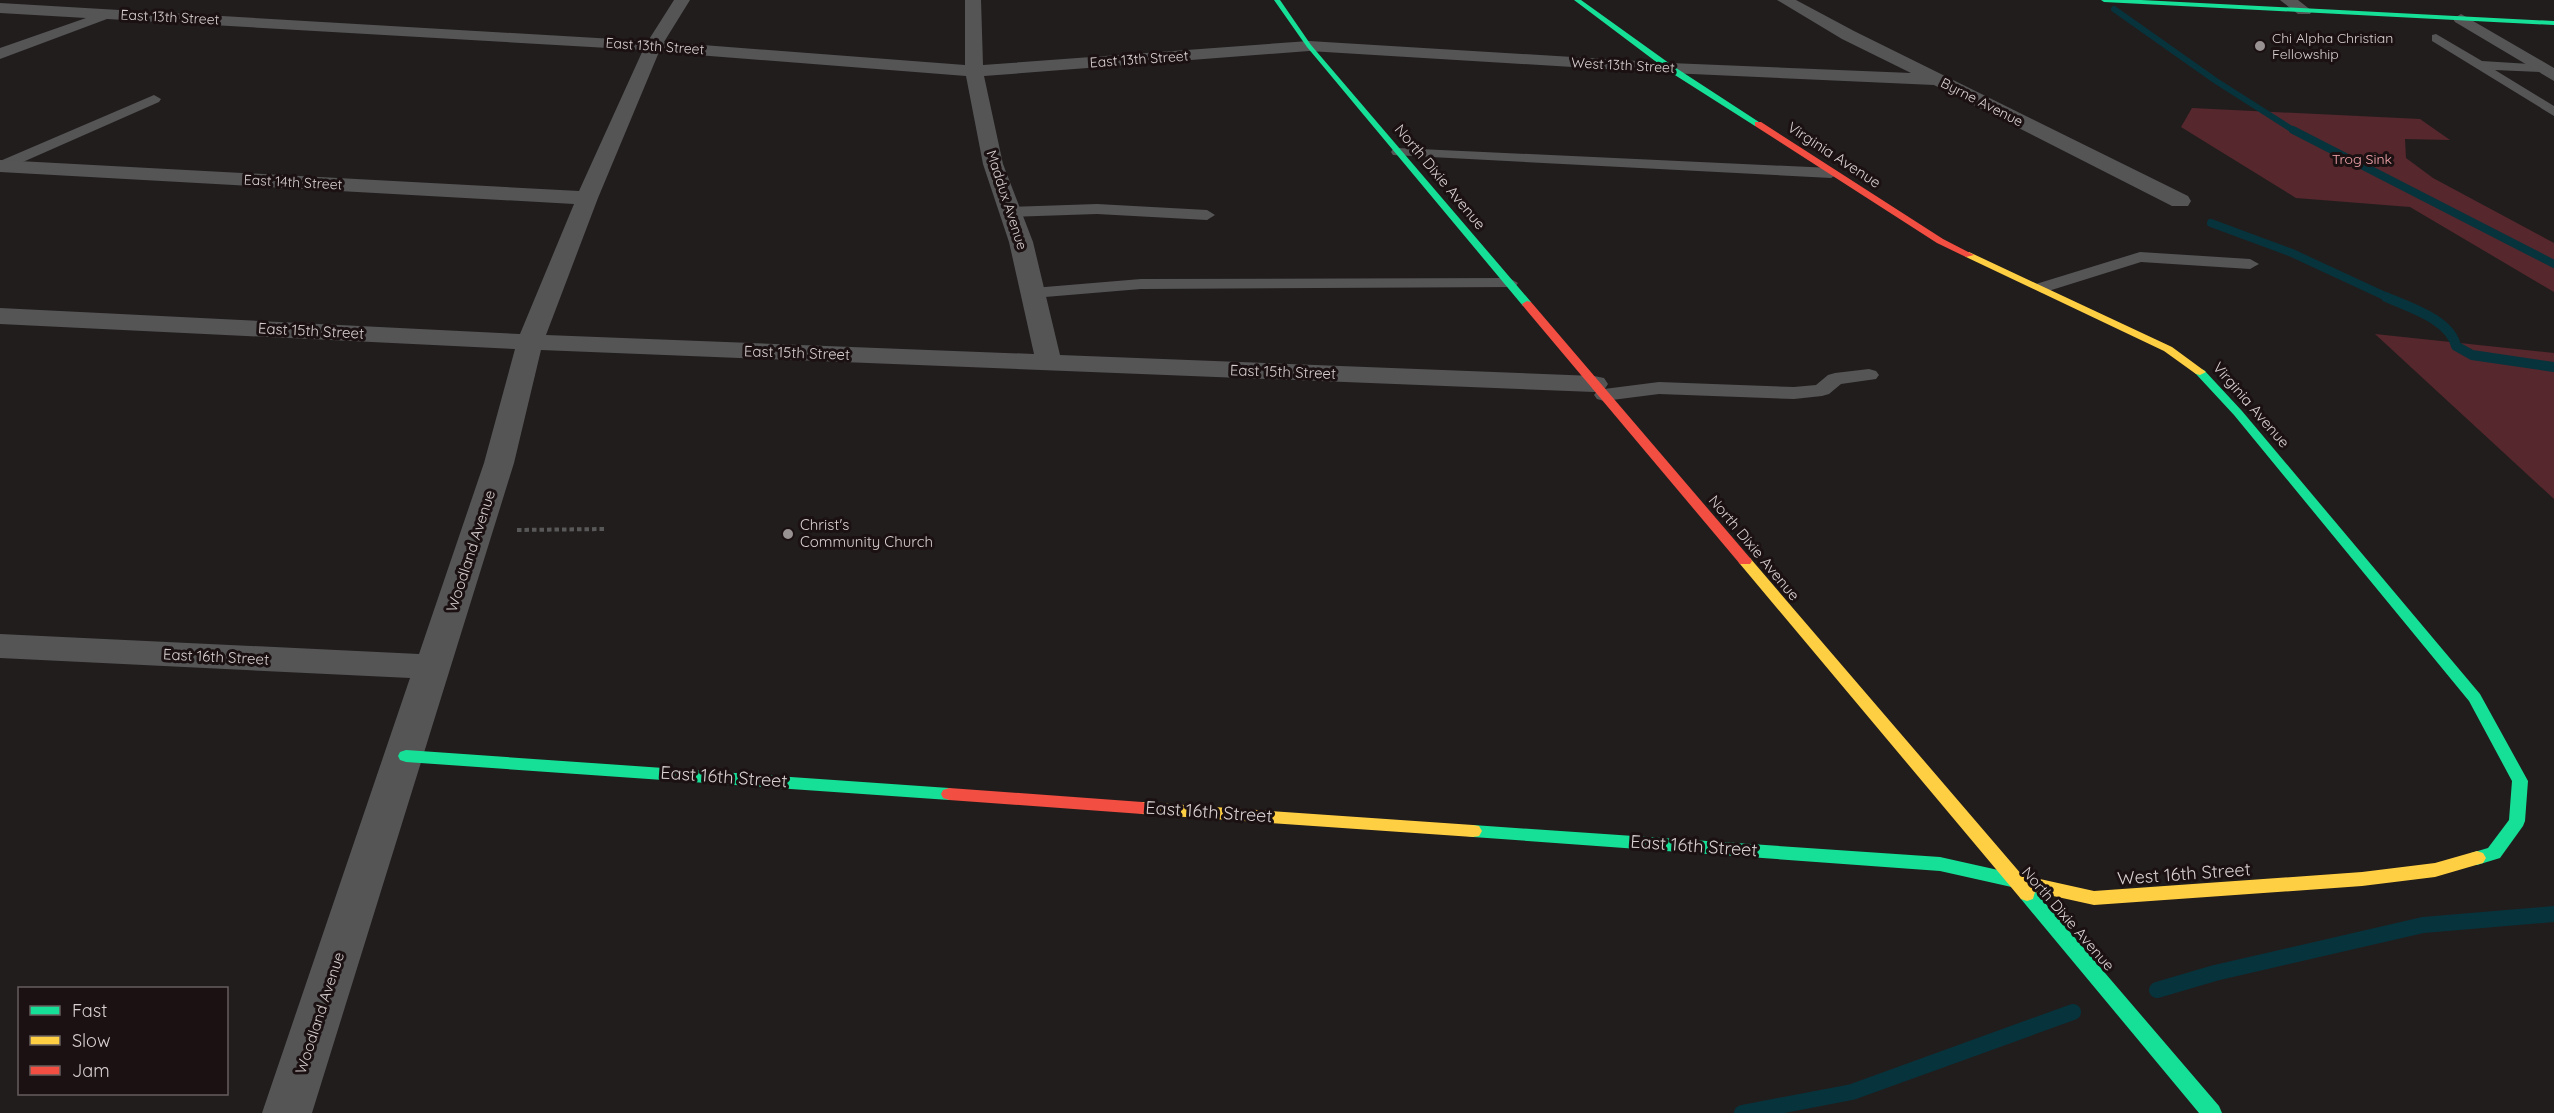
<svg xmlns="http://www.w3.org/2000/svg" width="2554" height="1113" font-family="Quicksand,sans-serif">
<rect width="100%" height="100%" fill="#221d1d"/>
<!-- green -->
<path fill="#56272d" d="M2192,108L2420,119L2450,140L2405,139L2406,158L2433,178L2554,243V292L2410,207L2296,198L2181,127Z
M2375,334L2554,353V499Z"/>
<g fill="none" stroke-linecap="round" stroke-linejoin="round">
<!-- stream-far3 -->
<path stroke="#07333c" stroke-width="6" d="M2114,9L2216,81L2296,132"/>
<!-- stream-far2 -->
<path stroke="#07333c" stroke-width="8" d="M2293,130L2554,264
M2211,223L2292,253L2389,298"/>
<!-- stream-far1 -->
<path stroke="#07333c" stroke-width="10" d="M2386,297C2408,307 2450,319 2456,346L2472,355L2554,367"/>
<!-- stream -->
<path stroke="#07333c" stroke-width="16" d="M2157,990L2215,973L2423,925L2554,914
M1742,1113L1852,1092L2073,1012"/>
<!-- path -->
<path stroke="#595858" stroke-width="4" stroke-dasharray="4.5 3" stroke-linecap="butt" d="M517,530L607,529"/>
<!-- lane -->
<path fill="#555556" fill-rule="evenodd" d="M2436,34L2482,61L2545,65L2546,68L2540,72L2495,70L2554,106V116L2432,41V35Z
M154,95L161,99L159,102L7,169L0,170V161Z
M1398,148L1831,168L1839,173L1831,178L1393,155L1391,152L1393,149Z
M1097,204L1207,210L1215,215L1207,220L1097,214L1010,217L1002,212L1010,207Z
M2140,252L2250,259L2259,264L2250,269L2141,262L2042,293L2033,288L2036,284Z
M1509,278L1518,283L1515,287L1141,289L1033,298L1024,293L1033,288L1141,279Z
M1869,369L1876,371L1879,375L1876,379L1841,384L1829,394L1822,396L1794,399L1659,394L1604,401L1597,399L1594,395L1597,391L1604,389L1659,382L1794,387L1816,385L1828,375L1835,373Z"/>
<!-- street -->
<path fill="#555556" fill-rule="evenodd" d="M674,0H690L664,42L965,65V0H981L983,65L1309,41L1670,63L1911,73L1842,39L1777,0H1796L1854,31L2188,196L2191,201L2188,206H2172L1934,85L1670,73L1309,51L984,76L1003,164L1033,242L1060,355L1594,376L1604,378L1608,384L1604,390L1594,392L541,350L514,463L312,1113H262L410,678L0,658V634L419,654L484,463L515,349L0,324V308L520,334L574,204L0,172V160L579,191L643,50L107,19L0,59V48L86,18L0,13V3L648,41ZM659,52L966,76L983,164L1009,242L1034,354L546,335L598,198Z
M2280,0H2298L2312,11L2310,14H2298Z
M2461,14L2554,68V81L2455,22L2453,19Z"/>
<!-- fast -->
<path fill="#16e098" fill-rule="evenodd" d="M1274,0H1280L1311,45L1531,302V306H1523L1307,47Z
M1574,0H1581L1673,66L1762,124L1755,126L1667,70Z
M2101,0H2141L2554,21V25L2104,2Z
M2200,369L2204,370L2242,411L2480,694L2528,781L2525,821L2523,826L2500,858L2477,865L2471,863L2468,858L2471,853L2488,848L2509,820L2512,781L2469,701L2234,415L2196,374L2194,372Z
M406,750L949,788L955,790L957,794L955,798L949,800L406,762L400,760L398,756L400,752Z
M1473,825L1940,857L2016,874L2022,876L2025,881L2022,886L2016,888L1940,871L1473,837L1467,836L1464,831L1467,826Z
M2027,887L2033,889L2219,1106L2222,1113H2199L2021,899L2018,894L2021,889Z"/>
<!-- slow -->
<path fill="#ffcf43" fill-rule="evenodd" d="M1969,252L2172,347L2206,372L2200,375L2196,374L2164,351L1966,257L1964,255Z
M1745,557L1750,558L2022,875L2094,891L2362,872L2435,863L2477,851L2483,853L2486,858L2483,863L2435,877L2362,886L2094,905L2035,892L2033,899L2027,901L2021,899L1740,564L1738,561Z
M1142,802L1473,825L1479,826L1482,831L1479,836L1473,837L1142,814L1136,812L1134,808L1136,804Z"/>
<!-- jam -->
<path fill="#f24e42" fill-rule="evenodd" d="M1755,122H1761L1943,239L1974,255L1966,257L1937,243L1755,126Z
M1527,301L1531,302L1750,558L1752,561L1750,564H1740L1523,306L1522,304Z
M949,788L1142,802L1148,804L1150,808L1148,812L1142,814L949,800L943,798L941,794L943,790Z"/>
</g>
<!-- markers -->
<g fill="#999292" stroke="#1b1112" stroke-width="2">
<circle cx="2260" cy="46" r="6"/>
<circle cx="788" cy="534" r="6"/>
</g>
<g text-anchor="middle" stroke-width="6" stroke-linejoin="round" paint-order="stroke">
<!-- far-street labels -->
<g font-size="14" fill="#d9d1d1" stroke="#1b1112">
<text transform="translate(170 17) rotate(3)" y="5">East 13th Street</text>
<text transform="translate(655 46) rotate(4)" y="5">East 13th Street</text>
<text transform="translate(1139 59) rotate(-4)" y="5">East 13th Street</text>
<text transform="translate(1623 65) rotate(3)" y="5">West 13th Street</text>
<text transform="translate(1982 102) rotate(27)" y="5">Byrne Avenue</text>
<text transform="translate(293 182) rotate(3)" y="5">East 14th Street</text>
<text transform="translate(1007 200) rotate(72)" y="5">Maddux Avenue</text>
</g>
<!-- far-poi labels -->
<g font-size="14" fill="#d9d1d1" stroke="#1b1112" text-anchor="start">
<text x="2272" y="43">Chi Alpha Christian<tspan x="2272" dy="16">Fellowship</tspan></text>
</g>
<!-- far-park labels -->
<g font-size="14" fill="#f9a9b0" stroke="#1b1112">
<text x="2362" y="164">Trog Sink</text>
</g>
<!-- street labels -->
<g font-size="15" fill="#d9d1d1" stroke="#1b1112">
<text transform="translate(1834 155) rotate(33)" y="5">Virginia Avenue</text>
<text transform="translate(1440 177) rotate(50)" y="5">North Dixie Avenue</text>
<text transform="translate(311 331) rotate(3)" y="5">East 15th Street</text>
<text transform="translate(797 353) rotate(2)" y="5">East 15th Street</text>
<text transform="translate(1283 372) rotate(2)" y="5">East 15th Street</text>
<text transform="translate(2251 405) rotate(49)" y="5">Virginia Avenue</text>
<text transform="translate(1754 548) rotate(50)" y="5">North Dixie Avenue</text>
<text transform="translate(471 551) rotate(-72)" y="5">Woodland Avenue</text>
<text transform="translate(216 657) rotate(3)" y="5">East 16th Street</text>
<text transform="translate(2068 919) rotate(49)" y="5">North Dixie Avenue</text>
<text transform="translate(320 1013) rotate(-72)" y="5">Woodland Avenue</text>
</g>
<!-- poi labels -->
<g font-size="15" fill="#d9d1d1" stroke="#1b1112" text-anchor="start">
<text x="800" y="530">Christ's<tspan x="800" dy="17">Community Church</tspan></text>
</g>
<!-- near-street labels -->
<g font-size="18" fill="#d9d1d1" stroke="#1b1112">
<text transform="translate(724 777) rotate(4)" y="6">East 16th Street</text>
<text transform="translate(1209 812) rotate(4)" y="6">East 16th Street</text>
<text transform="translate(1694 846) rotate(4)" y="6">East 16th Street</text>
<text transform="translate(2184 874) rotate(-4)" y="6">West 16th Street</text>
</g>
</g>
<!-- legend -->
<rect x="18" y="987" width="210" height="108" fill="#1b1112" stroke="#675e5e" stroke-width="1.5"/>
<rect x="30" y="1006" width="30" height="9" fill="#16e098" stroke="#675e5e" stroke-width="1.5"/>
<text x="72" y="1017" font-size="18" fill="#d9d1d1">Fast</text>
<rect x="30" y="1036" width="30" height="9" fill="#ffcf43" stroke="#675e5e" stroke-width="1.5"/>
<text x="72" y="1047" font-size="18" fill="#d9d1d1">Slow</text>
<rect x="30" y="1066" width="30" height="9" fill="#f24e42" stroke="#675e5e" stroke-width="1.5"/>
<text x="72" y="1077" font-size="18" fill="#d9d1d1">Jam</text>
</svg>
